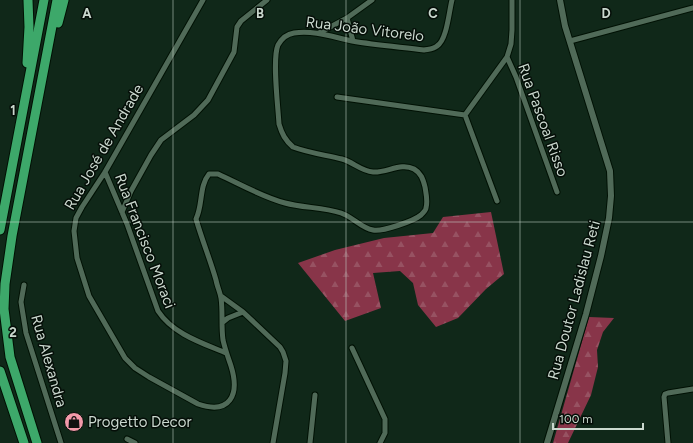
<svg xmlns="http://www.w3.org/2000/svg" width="693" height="443" font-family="Figtree,sans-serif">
<defs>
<pattern id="forest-firs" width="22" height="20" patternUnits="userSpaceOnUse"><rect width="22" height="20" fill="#883549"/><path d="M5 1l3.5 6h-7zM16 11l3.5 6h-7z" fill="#975262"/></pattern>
</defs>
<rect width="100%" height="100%" fill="#102819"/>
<!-- forest -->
<path fill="url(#forest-firs)" d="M491,212L504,274L486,289L458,318L436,327L418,305L413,283L400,271L373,273L381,308L345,321L298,263L335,250L384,238L433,233L443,217Z
M589,317L614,318L603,332L597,350L598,367L591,395L568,443H553Z"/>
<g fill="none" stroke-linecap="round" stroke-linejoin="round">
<defs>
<path id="minor" d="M203,0L105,172L82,207L76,218L74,231L77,258L89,296L125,358L135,368L149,377L198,404C230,415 240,395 231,366C228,357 225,349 223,340C221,326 223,312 221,298C220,292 217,286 216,280C210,259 202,240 196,219C203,205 199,186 209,174H218C240,184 262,197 285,203C303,208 323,207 341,213C353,217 361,228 373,230C382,232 414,221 421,215C423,213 426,210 426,208C428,201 426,193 425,187C423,179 421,173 414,169C401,162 387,173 373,172C361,171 353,162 342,159C326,155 309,153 293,147C285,140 282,134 279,124C278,106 272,59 278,45C282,38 287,34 294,33C314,30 333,37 352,41C375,45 400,47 424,50C429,49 434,49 437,46C447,40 449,11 452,0
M512,0V30L511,44L507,57L516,77L557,192
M347,18L372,0
M319,33L347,18L353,41
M570,41L693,8
M337,97L465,115
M465,115L497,201
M465,115L507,57
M105,172L127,224L158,311C173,334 202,343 226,353
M122,212L131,191L151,155L161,140L194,115L208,100L234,52L237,27L241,21L267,0
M24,285L21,302L26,333L61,443
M221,296L243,312L228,318L223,322
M243,312L280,347L283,352L286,361L285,373L273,443
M352,348L385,419V433L380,443
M127,439L135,443
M310,443L315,395
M668,443L664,397L665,394L668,393L693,389"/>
<path id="tertiary" d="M547,443L586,314L601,256L609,218L611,196L610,171L565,26L560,0"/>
<path id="motorway" d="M58,23L64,0
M27,63L29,27L28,0
M0,230L44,0
M0,371L24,443
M37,443L10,357L4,309L5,284L12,236L57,0"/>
</defs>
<!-- minor casing -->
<use href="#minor" stroke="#001104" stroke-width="7"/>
<!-- tertiary casing -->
<use href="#tertiary" stroke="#001104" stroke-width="8"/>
<!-- motorway casing -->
<use href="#motorway" stroke="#001104" stroke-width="11"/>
<!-- minor -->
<use href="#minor" stroke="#506a58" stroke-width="5"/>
<!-- tertiary -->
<use href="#tertiary" stroke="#506a58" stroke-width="6"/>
<!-- motorway -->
<use href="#motorway" stroke="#3da86a" stroke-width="9"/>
</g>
<!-- grid -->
<path fill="none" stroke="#cad8ce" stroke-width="1" stroke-opacity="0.55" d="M173,0V443M346,0V443M520,0V443M0,222H693"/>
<!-- icons -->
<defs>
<symbol id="shop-disc" viewBox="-11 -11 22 22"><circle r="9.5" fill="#f39aaa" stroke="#050e08"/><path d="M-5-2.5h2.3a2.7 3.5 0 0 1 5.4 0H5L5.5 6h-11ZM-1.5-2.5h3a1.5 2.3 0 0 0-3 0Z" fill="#111"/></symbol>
</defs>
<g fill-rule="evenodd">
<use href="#shop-disc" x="63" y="411" width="22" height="22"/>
</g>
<g text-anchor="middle" stroke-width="3" stroke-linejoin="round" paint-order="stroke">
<!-- street labels -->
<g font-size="15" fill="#cad8ce" stroke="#050e08">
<text transform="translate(365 29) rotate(7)" y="5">Rua João Vitorelo</text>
<text transform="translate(543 120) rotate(70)" y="5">Rua Pascoal Risso</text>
<text transform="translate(104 147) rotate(-60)" y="5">Rua José de Andrade</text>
<text transform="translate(145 241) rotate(69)" y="5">Rua Francisco Moraci</text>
<text transform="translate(574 300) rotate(-75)" y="5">Rua Doutor Ladislau Reti</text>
<text transform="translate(49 361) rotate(74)" y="5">Rua Alexandra</text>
</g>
<!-- poi labels -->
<g font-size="15" fill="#cad8ce" stroke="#050e08" text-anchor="start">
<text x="88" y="427">Progetto Decor</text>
</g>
</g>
<g font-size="13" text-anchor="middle" font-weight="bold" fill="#cad8ce" stroke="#050e08" stroke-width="3" stroke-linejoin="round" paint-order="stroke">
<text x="87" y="18">A</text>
<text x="260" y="18">B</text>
<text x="433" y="18">C</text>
<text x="606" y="18">D</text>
<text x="13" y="115">1</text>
<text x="13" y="337">2</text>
</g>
<!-- scale -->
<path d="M553 423v6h90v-6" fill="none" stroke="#cad8ce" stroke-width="2"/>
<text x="559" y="423" font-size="12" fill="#cad8ce" stroke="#050e08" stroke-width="3" paint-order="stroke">100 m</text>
</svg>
